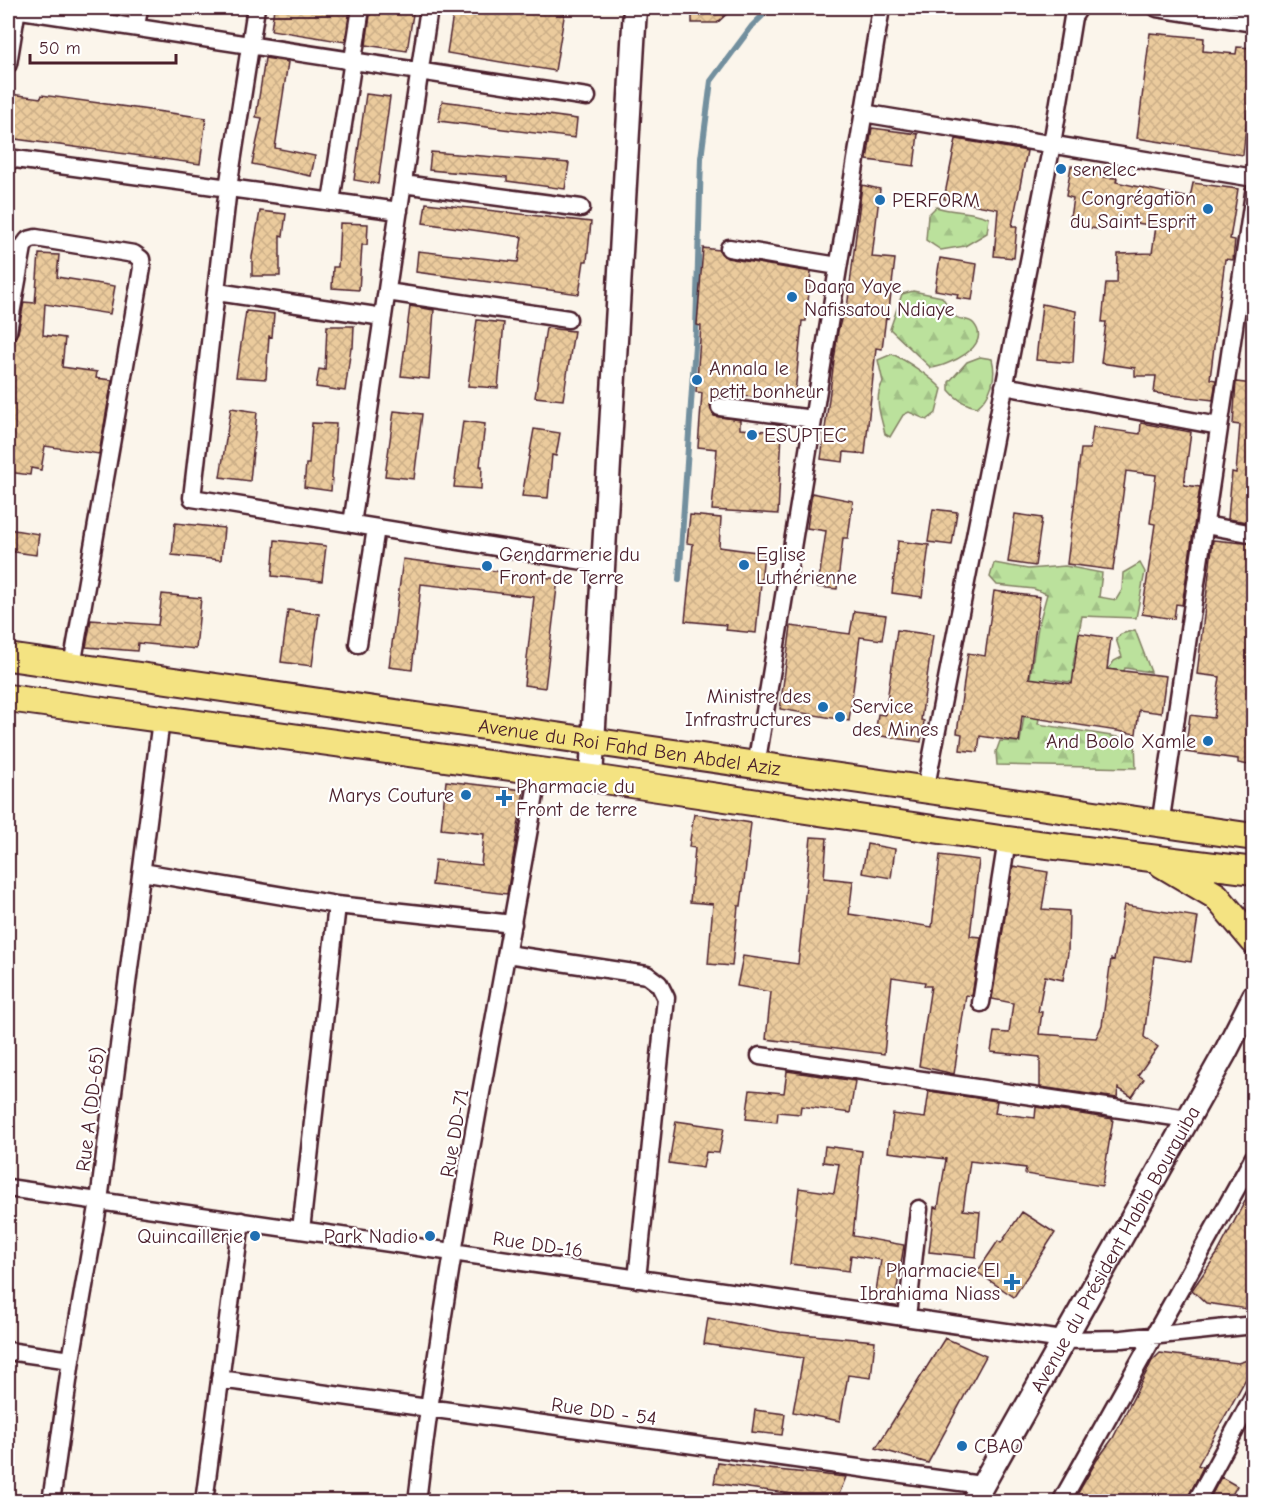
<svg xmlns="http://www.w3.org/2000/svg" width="1261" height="1509" font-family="'Comic Neue',sans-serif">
<defs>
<pattern id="forest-firs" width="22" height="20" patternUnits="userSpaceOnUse" patternTransform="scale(1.5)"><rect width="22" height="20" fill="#bbe19c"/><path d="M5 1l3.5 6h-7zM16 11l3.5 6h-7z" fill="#a2c187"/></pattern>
<pattern id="building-cross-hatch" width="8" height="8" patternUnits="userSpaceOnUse" patternTransform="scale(1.5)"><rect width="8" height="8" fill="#ebcb9d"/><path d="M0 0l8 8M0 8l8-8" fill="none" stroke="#cbae87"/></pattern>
</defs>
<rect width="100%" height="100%" fill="#fbf5eb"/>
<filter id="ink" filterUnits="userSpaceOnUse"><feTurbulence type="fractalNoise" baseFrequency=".0167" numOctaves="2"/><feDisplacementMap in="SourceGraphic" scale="12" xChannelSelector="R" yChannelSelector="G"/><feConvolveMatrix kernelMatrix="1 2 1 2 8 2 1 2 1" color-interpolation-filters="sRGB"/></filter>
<g filter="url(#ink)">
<!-- forest -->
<path fill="url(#forest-firs)" stroke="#828064" stroke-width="1.5" d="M936,207C954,213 972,210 989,218L987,233L965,246L941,250L926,240L928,215Z
M913,291L942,297C946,302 951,313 956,317C962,321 969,318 974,324C993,347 947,366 931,368L890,329L902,294Z
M892,354C906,360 932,378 942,389L936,413L927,420L909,412L903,415L890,437L885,434C881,416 873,399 883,382L878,360Z
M980,357L992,359C997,377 991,396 977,407C965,405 957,400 949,390V382L967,362Z
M994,563L1028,569L1065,566L1102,573L1099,597L1116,600L1122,590L1123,573L1140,563L1145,572L1136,618L1082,616L1073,665L1108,670L1114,661L1122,657L1116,639L1121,634L1135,630L1151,672L1125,668L1117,690L1046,678L1038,724L1135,740L1136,768L997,765L996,752L1000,741L1020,742L1038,627L1047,594L1034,589L997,585L990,577Z"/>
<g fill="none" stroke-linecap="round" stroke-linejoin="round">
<!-- stream -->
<path stroke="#728f9e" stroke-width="6" d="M679,580L696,330L701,158L711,81L752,26L770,8"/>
</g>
<!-- building -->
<path fill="url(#building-cross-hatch)" stroke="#4a1f2b" stroke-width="1.5" d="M274,8H350L345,42L271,30Z
M371,8H414L407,51L366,45Z
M454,8H544L565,11L555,71L447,53Z
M692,8H733L717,23H692Z
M1150,33L1204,38L1203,51L1236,54L1237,47L1254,48L1253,99H1249L1243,155L1137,138Z
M265,58L288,62L275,148L315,156L311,176L252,164L262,118L256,117Z
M10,94L41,98L42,95L206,118L200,164L8,138Z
M366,94L390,97L378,184L354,180Z
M442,101L577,119L575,138L439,121Z
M872,128L918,134L914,166L867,160Z
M956,139L1027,151L1012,226H1017L1014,258L994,256L998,209L944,199Z
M431,152L569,163L565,189L507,181V177L429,170Z
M1071,166L1102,170L1101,177L1117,178L1116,182L1190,198L1193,183L1238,189L1230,239L1235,240L1233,260L1225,259L1210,379L1216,380L1213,400L1154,393L1156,376H1135V368L1101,363L1106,322H1102L1106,283H1117L1118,254L1152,253L1156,226L1104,218L1103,230L1069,224L1073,198L1066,196Z
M862,185L880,189L872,257L895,259L888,318L886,317L882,349L876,348L865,454L844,452L843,462L821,459L838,331L842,316L846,317Z
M426,203L591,222L587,261H584L579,294L416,272L418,251L518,262L522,237L423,223Z
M260,211L286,214L283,236L280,235V276H252V257Z
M340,223L368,224L367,245H362L359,290L332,288L333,267H338Z
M703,248L719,250L727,258L811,272L806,321H802L795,394L756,390L755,397L742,396V399L717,397L710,405L714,416L740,420V429L782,432L778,514L712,510L717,449L698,447L702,393L696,392L701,326L697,325Z
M39,254L59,255L57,277L115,286L110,314L45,304L43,335L65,338L62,367L97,372L96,378L112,380L99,454L45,446L41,470L31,468L30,475L8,472V363L11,341L18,333L24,302L35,303Z
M940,258L977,264L972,300L957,298L958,294L935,290Z
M1042,304L1076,311L1073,363L1036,360Z
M410,306L434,310L429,379L401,376Z
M246,311L274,314L272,337L269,336L266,379L236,377Z
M477,320L504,323L498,388L468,386Z
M327,326H354L353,348H351L345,391L316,387L319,369L325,370Z
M546,328L574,331L563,400L535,397Z
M1236,382L1254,384V523L1228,519L1232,472L1236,473L1240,425L1233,424Z
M231,408L257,412L250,481L220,477Z
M394,411L422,414L414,479L385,476Z
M463,421L485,424L480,466H482L481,489L454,487Z
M312,423L336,424L331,491L304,487L306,464H309Z
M1141,423L1191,432L1184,485L1200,487L1182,605L1176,604L1174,619L1142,614L1155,524L1150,523L1156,475L1126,471L1113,570L1067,564L1081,449H1090L1093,427L1140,434Z
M534,429L560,433L556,456L552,455L548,498L522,496Z
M812,493L853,501L848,538H843L837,589L818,587L826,531L807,528Z
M933,509L957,512L952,545L928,542Z
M1015,514L1042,518L1035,566L1008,562Z
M690,515L721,518L719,547L764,553L756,633L726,630L727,625L685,621L693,544L687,543Z
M175,523L224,528L221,560L172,555Z
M8,529L39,534L36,555L8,551Z
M275,540L326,546L322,581L272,576Z
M1213,540L1254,544V766L1238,763V759L1185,752L1190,715L1214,718L1220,677L1197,674Z
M898,541L929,545L922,597L892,593Z
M403,559L558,579L545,688L524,685L534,597L421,584L412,670L389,667Z
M994,591L1040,597L1029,678L1072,684L1079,633L1111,638L1107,669L1166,676L1161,713L1139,710L1136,734L1022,716L1019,742L980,736L978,752L960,750L962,734L957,733L968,653L985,656Z
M162,594L201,598L196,649L138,643L137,651L86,647L91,620L158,625Z
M288,610L319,614L312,666L281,662Z
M854,611L886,615L882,640L860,637L849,721L780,709L791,626L850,634Z
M897,630L933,635L921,720L924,721L921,742L875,735L878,714L885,715Z
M446,781L524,790L507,894L432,885L435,860L481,865L484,834L441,829Z
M694,814L751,823L741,906H738L732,966L708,964L713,904L690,902L695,848L689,847Z
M811,837L827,838L824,878L853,881L849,914L932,927L940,855L979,860L970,936L981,937L972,996L966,995L954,1074L919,1066L931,986H924L925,982L892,977L884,1054L766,1039L771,992L737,986L743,956L798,964Z
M867,844L895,849L891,878L862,873Z
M1013,866L1048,872L1042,909L1069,911L1068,953L1063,980L1045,976L1038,1012H1042L1039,1034L1096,1038L1102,1025L1111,959L1114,960L1124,905L1198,917L1191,962L1154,956L1144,1037L1158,1047L1138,1075L1144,1079L1132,1097L1118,1088L1117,1098L1040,1087V1057L991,1052L994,1032L1009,1033L1013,1003L992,999Z
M787,1071L855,1081L850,1113L801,1106L800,1114L778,1112L777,1122L746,1119L750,1090L784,1093Z
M929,1091L997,1101L995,1113L1035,1118L1036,1107L1113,1119L1102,1186L1025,1174L1026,1168L970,1161L963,1210L980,1212L976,1257L929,1252L934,1207L938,1208L946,1159L888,1152L893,1114L925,1118Z
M676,1121L724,1128L719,1153L706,1152L703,1168L669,1163Z
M825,1146L862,1151L853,1236L904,1245L896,1294L876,1291L881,1260L851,1255L849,1271L790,1264L799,1188L834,1193L839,1164L823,1162Z
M1254,1184V1310L1206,1303L1192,1290L1217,1254Z
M1022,1212L1055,1233L1014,1297L977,1272L998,1241L1001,1243Z
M708,1318L780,1332L875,1341L871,1378L848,1375L840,1421L793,1412L803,1358L704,1344Z
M945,1338L986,1356L928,1463L876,1448Z
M1160,1353L1238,1363L1254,1358V1364L1198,1465L1203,1467L1186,1502H1073L1097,1460L1113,1438L1152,1361Z
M755,1410L785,1414L782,1435L752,1432Z
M718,1462L758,1468L846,1477L836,1502H797L798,1495L714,1483Z
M1221,1477L1237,1486L1228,1502H1208Z"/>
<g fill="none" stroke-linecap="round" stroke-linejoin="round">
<defs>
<path id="street" d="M8,8L587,97
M256,8L228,188L192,498L602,564
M1157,8L1254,23
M136,27L139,8
M8,64L17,8
M863,113L1254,178
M8,158L399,211
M403,184L581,208
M331,202L361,8
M729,248L838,266
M217,292L383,317
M387,292L568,319
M8,331L23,247L28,240L36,238L134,254L141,259L142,268L72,666
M1004,386L1219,426
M720,407L813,419
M352,524L429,8
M1205,525L1254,534
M358,644L376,528
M756,766L881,8
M925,791L1052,144L1073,17L1079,8
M1160,825L1254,193
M142,872L337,905L513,924
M507,954L647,975L659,984L666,998L637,1279
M981,1003L1007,840
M760,1056L1188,1119
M8,1188L1063,1340L1122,1339L1254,1325
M301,1230L337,905
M907,1317L919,1209
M8,1351L71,1360
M220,1379L981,1485
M51,1502L71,1360L99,1201L161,720
M204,1502L241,1221
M417,1502C446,1257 497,1015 539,772
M1061,1502L1254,1157
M1196,1502L1254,1395"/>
<g id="secondary">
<path d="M591,778L635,8"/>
<path id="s1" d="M973,1502L1226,1051L1254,996"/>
</g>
<g id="primary">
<path id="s2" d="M8,657L1254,837"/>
<path d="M8,698L591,778L1007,840L1254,871"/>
<path d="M1162,864L1216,896L1254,941"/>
</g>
</defs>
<!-- street casing -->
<use href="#street" stroke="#4a1f2b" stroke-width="21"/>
<!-- secondary casing -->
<use href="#secondary" stroke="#4a1f2b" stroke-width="27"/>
<!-- primary casing -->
<use href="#primary" stroke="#4a1f2b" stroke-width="30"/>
<!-- street -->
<use href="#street" stroke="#fff" stroke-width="16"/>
<!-- secondary -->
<use href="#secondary" stroke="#fff" stroke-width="22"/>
<!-- primary -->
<use href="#primary" stroke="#f4e382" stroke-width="26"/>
</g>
</g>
<!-- markers -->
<g fill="#1f6fb2" stroke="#fff" stroke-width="2">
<circle cx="1061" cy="169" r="6"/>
<circle cx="880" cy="200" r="6"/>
<circle cx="1208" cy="209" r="6"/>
<circle cx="792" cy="297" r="6"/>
<circle cx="697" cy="380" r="6"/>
<circle cx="752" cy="435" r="6"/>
<circle cx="744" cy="565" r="6"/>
<circle cx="487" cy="566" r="6"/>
<circle cx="823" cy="707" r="6"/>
<circle cx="840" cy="717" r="6"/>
<circle cx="1208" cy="741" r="6"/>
<circle cx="466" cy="795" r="6"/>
<path d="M501 789h6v6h6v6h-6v6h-6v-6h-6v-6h6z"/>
<circle cx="255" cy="1236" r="6"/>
<circle cx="430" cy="1236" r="6"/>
<path d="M1009 1273h6v6h6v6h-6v6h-6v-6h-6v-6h6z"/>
<circle cx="962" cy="1446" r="6"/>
</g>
<g text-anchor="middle" stroke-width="4.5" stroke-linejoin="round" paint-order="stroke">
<!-- poi labels -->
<g font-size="20" fill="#4a1f2b" stroke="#fff" text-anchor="start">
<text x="1073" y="176">senelec</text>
<text x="1196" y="205" text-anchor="end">Congrégation<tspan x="1196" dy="23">du Saint Esprit</tspan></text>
<text x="892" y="207">PERFORM</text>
<text x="804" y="293">Daara Yaye<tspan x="804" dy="23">Nafissatou Ndiaye</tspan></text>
<text x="709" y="375">Annala le<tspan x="709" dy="23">petit bonheur</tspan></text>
<text x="764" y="442">ESUPTEC</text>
<text x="499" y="561">Gendarmerie du<tspan x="499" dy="23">Front de Terre</tspan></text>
<text x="756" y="561">Eglise<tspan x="756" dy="23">Luthérienne</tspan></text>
<text x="811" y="703" text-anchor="end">Ministre des<tspan x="811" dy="23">Infrastructures</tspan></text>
<text x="852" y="713">Service<tspan x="852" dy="23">des Mines</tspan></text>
<text x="1196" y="748" text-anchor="end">And Boolo Xamle</text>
<text x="516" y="793">Pharmacie du<tspan x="516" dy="23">Front de terre</tspan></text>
<text x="454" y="802" text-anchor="end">Marys Couture</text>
<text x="243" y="1243" text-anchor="end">Quincaillerie</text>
<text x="418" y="1243" text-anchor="end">Park Nadio</text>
<text x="1000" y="1277" text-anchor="end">Pharmacie El<tspan x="1000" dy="23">Ibrahiama Niass</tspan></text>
<text x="974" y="1453">CBAO</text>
</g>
<!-- street labels -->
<g font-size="20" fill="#4a1f2b" stroke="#fff">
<text dy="7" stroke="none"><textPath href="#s2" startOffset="628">Avenue du Roi Fahd Ben Abdel Aziz</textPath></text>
<text transform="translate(90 1109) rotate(-83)" y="7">Rue A (DD-65)</text>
<text transform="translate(454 1133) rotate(-80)" y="7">Rue DD-71</text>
<text transform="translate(538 1244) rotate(8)" y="7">Rue DD-16</text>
<text dy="7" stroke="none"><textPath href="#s1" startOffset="290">Avenue du Président Habib Bourguiba</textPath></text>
<text transform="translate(604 1411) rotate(8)" y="7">Rue DD - 54</text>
</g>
</g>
<!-- margin -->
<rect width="1261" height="1509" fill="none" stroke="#fff" stroke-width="30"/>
<rect x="15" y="15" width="1231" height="1479" fill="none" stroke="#4a1f2b" stroke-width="2" filter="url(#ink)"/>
<!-- scale -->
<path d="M30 54v9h146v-9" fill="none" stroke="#4a1f2b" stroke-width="3"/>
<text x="39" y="54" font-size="18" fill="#4a1f2b" stroke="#ffffff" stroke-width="4.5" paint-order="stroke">50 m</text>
</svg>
